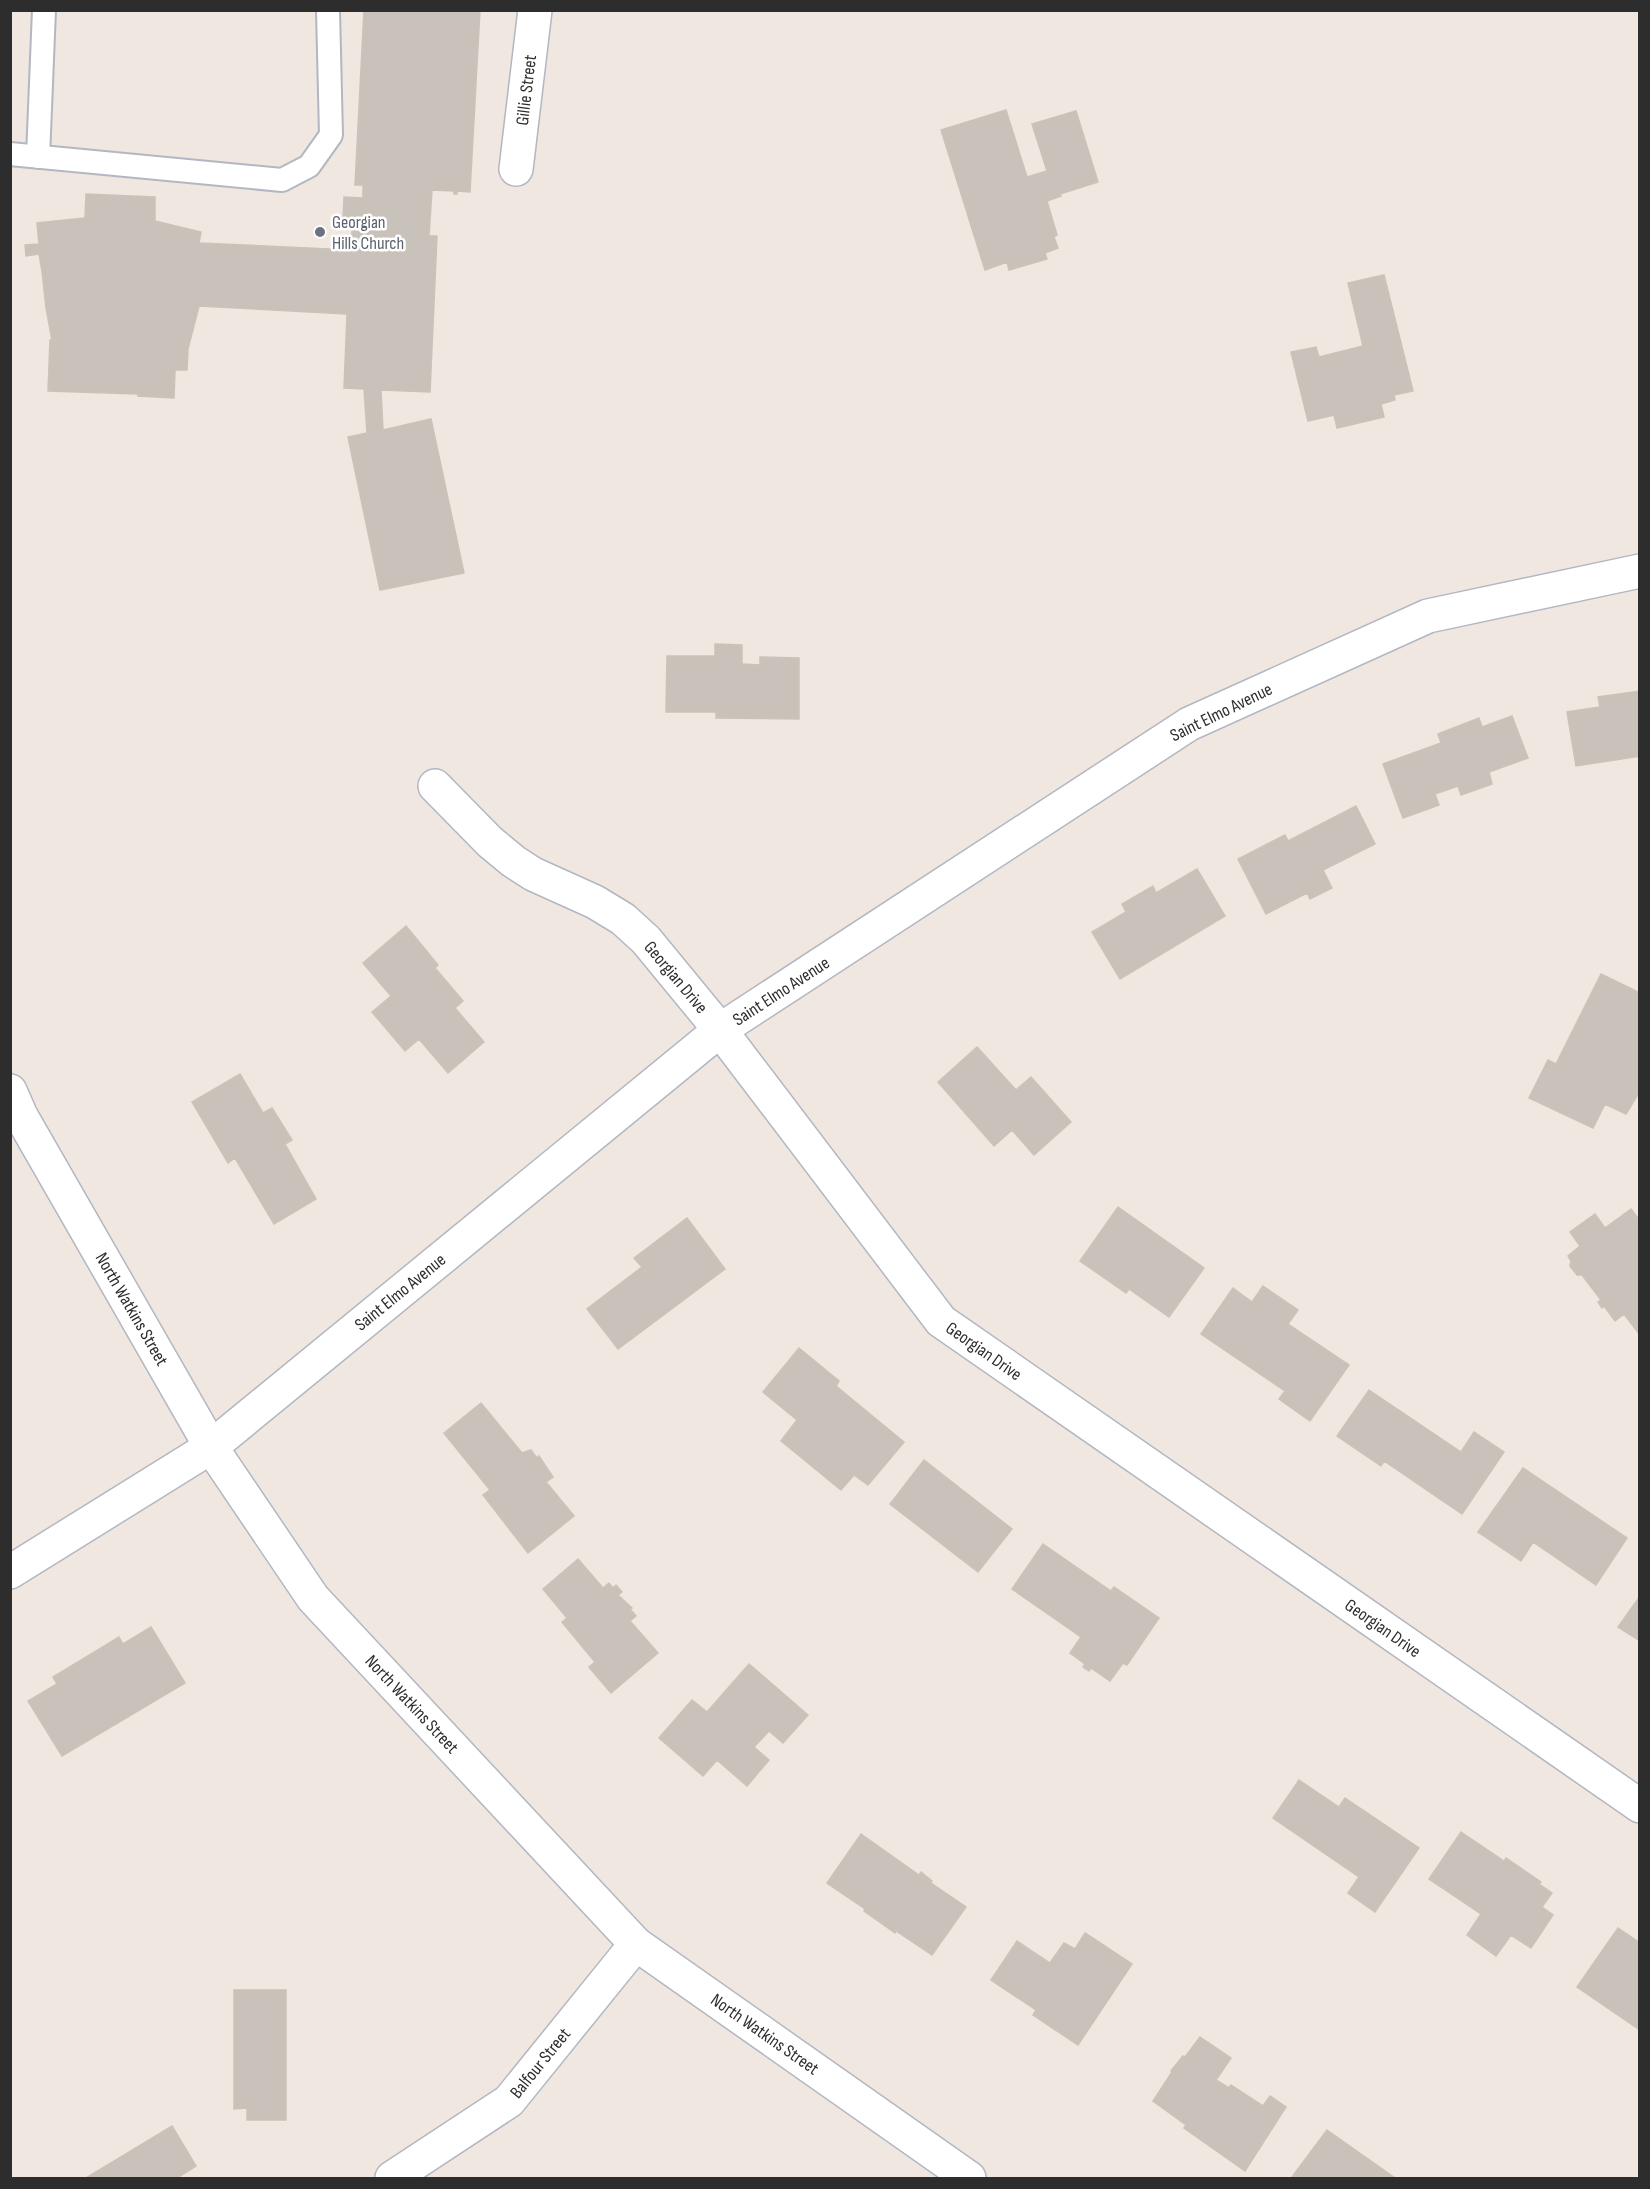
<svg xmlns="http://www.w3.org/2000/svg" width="1650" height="2189" font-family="'Sofia Sans Condensed',sans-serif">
<rect width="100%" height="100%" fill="#efe7e0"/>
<!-- building -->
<path fill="#c8c2bb" stroke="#cbc3b9" stroke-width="1.5" d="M364,10H480L470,192L457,191V194H454V191L432,190L429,236H437L430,392L381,390L383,430L431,419L464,573L380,590L348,437L367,433L364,389L344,388L347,314L199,306L188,349L187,370H175L174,398L138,396V394L48,391L50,340H52L46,308L42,271L39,254L26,256L25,245L39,244L37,223L85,218L86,194L155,197V221L201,232L199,243L351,250L352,231H361L362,219H343L344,197L363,198V185H355Z
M1006,110L1027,177L1047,171L1032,124L1076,111L1098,182L1060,194L1061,196L1047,201L1057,235L1054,237L1058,248L1045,253L1047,259L1009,270L1007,262L985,270L941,130Z
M1384,275L1413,391L1394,395L1395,400L1381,404L1384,417L1337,428L1334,415L1308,421L1291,352L1316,347L1319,357L1363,346L1348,283Z
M715,644L742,645V664L760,665V657L799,658V719L716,718V712H666L667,656H715Z
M1640,691V756L1576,766L1567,712L1600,707L1598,697Z
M1512,716L1528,758L1489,772L1492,784L1461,795L1458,786L1435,794L1439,805L1403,818L1383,764L1441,743L1438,734L1479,718L1482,727Z
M1356,806L1375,844L1323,870L1332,888L1310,899L1307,893L1266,914L1238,859L1285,835L1288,841Z
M1197,869L1225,916L1120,979L1092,932L1126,912L1122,904L1153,886L1156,893Z
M406,926L438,965L435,968L463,1001L455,1008L484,1042L448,1073L419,1039L405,1051L372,1012L391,996L363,963Z
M1601,974L1640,993V1091L1626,1114L1605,1104L1593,1128L1529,1098L1548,1060L1556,1064Z
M977,1047L1016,1090L1031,1077L1071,1122L1034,1155L1012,1130L994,1146L938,1082Z
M240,1074L263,1113L272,1108L292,1140L285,1144L316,1199L274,1224L235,1158L228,1163L192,1102Z
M1118,1207L1204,1268L1169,1317L1129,1289L1126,1293L1080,1261Z
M1631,1209L1640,1221V1335L1624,1314L1615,1321L1604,1306L1602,1308L1598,1302L1601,1300L1582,1275H1577L1570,1266L1571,1261L1568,1256L1580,1246L1570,1232L1595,1214L1605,1228Z
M687,1218L725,1269L618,1349L587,1309L642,1267L634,1258Z
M1263,1286L1298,1310L1288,1324L1349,1365L1310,1421L1279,1399L1285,1391L1201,1334L1233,1288L1252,1302Z
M799,1348L839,1381L836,1386L904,1442L868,1485L854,1475L841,1490L781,1441L797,1420L763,1392Z
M1369,1390L1461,1452L1474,1432L1504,1452L1462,1514L1384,1461L1381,1466L1337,1436Z
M481,1403L522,1453L531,1450L537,1458L539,1456L553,1477L546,1482L574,1516L528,1553L483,1495L490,1490L444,1433Z
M924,1460L1012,1529L978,1572L890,1504Z
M1523,1468L1627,1538L1596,1585L1533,1542L1521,1561L1478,1532Z
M1043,1544L1111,1591L1114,1587L1159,1618L1127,1665L1123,1663L1110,1681L1091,1668L1089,1671L1083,1667L1085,1664L1070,1653L1081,1637L1012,1589Z
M578,1559L603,1588L609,1583L613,1588L616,1585L622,1592L618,1595L632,1608L630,1609L636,1616L630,1621L658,1653L611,1693L589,1667L595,1662L562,1622L567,1618L543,1589Z
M1640,1596V1641L1618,1627Z
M151,1627L185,1683L62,1756L28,1701L57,1684L53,1677L119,1637L123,1644Z
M749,1664L808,1715L783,1743L769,1731L754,1747L769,1760L747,1786L717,1760L703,1776L659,1738L692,1700L707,1712Z
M1299,1780L1339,1807L1345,1798L1419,1848L1375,1912L1348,1893L1359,1877L1273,1818Z
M1461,1832L1504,1861L1506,1858L1541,1882L1539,1884L1552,1893L1542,1907L1553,1915L1531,1948L1511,1935L1496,1956L1467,1935L1481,1914L1429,1879Z
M861,1834L919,1875L921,1872L932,1881L931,1883L966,1907L932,1955L896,1931L895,1933L864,1911L865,1909L827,1883Z
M1618,1928L1640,1943V2030L1577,1987Z
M1085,1933L1132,1964L1078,2045L1033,2015L1036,2010L991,1980L1017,1941L1050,1963L1064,1943L1075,1949Z
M234,1990H286V2120H247V2108L234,2109Z
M1200,2037L1231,2058L1216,2080L1229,2088L1231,2085L1263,2106L1270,2096L1286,2107L1245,2171L1184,2128L1186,2125L1153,2101L1172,2072L1171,2071L1183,2056L1185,2057Z
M172,2126L196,2166L177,2178H86Z
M1327,2130L1395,2178H1294L1292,2177Z"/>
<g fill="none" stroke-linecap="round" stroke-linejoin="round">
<defs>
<path id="service" d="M10,154L282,180L309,166L331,135L328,10
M38,157L44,10"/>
<path id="minor" d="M516,169L535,10
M435,786L490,842L513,861L533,874L595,902L623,919L646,940L720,1030L941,1321L1640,1806
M211,1447L720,1030L1189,724L1428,616L1640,571
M392,2178L509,2101L636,1944"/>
<path id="secondary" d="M10,1091L21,1116L211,1447L313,1598L636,1944L969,2178
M10,1572L211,1447"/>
</defs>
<!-- service casing -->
<use href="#service" stroke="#b3b7c1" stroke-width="26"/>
<!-- minor casing -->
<use href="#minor" stroke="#b3b7c1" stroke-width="36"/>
<!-- secondary casing -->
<use href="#secondary" stroke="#b3b7c1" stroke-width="36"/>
<!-- service -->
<use href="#service" stroke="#fff" stroke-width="22"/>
<!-- minor -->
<use href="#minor" stroke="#fff" stroke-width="33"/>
<!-- secondary -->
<use href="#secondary" stroke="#fff" stroke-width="33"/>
</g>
<!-- markers -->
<circle fill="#6b7280" stroke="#fff" stroke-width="2" cx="320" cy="232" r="6"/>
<g text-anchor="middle" stroke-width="5" stroke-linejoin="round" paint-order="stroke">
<!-- street labels -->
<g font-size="18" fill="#2d2d2d" stroke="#fff">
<text transform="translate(526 90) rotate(-83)" y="6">Gillie Street</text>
<text transform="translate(1221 712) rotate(-26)" y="6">Saint Elmo Avenue</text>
<text transform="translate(676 977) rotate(50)" y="6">Georgian Drive</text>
<text transform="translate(781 991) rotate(-33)" y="6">Saint Elmo Avenue</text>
<text transform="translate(400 1292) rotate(-39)" y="6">Saint Elmo Avenue</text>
<text transform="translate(132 1309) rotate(60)" y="6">North Watkins Street</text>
<text transform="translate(984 1351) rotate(35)" y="6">Georgian Drive</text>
<text transform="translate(1383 1628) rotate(35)" y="6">Georgian Drive</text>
<text transform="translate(412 1704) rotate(47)" y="6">North Watkins Street</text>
<text transform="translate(765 2034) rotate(35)" y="6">North Watkins Street</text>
<text transform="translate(540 2063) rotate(-51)" y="6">Balfour Street</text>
</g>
<!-- worship labels -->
<g font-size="18" fill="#5b616d" stroke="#fff" text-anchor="start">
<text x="332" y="228">Georgian<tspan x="332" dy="21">Hills Church</tspan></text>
</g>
</g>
<!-- border -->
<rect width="1650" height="2189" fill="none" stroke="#2d2d2d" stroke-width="24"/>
</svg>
